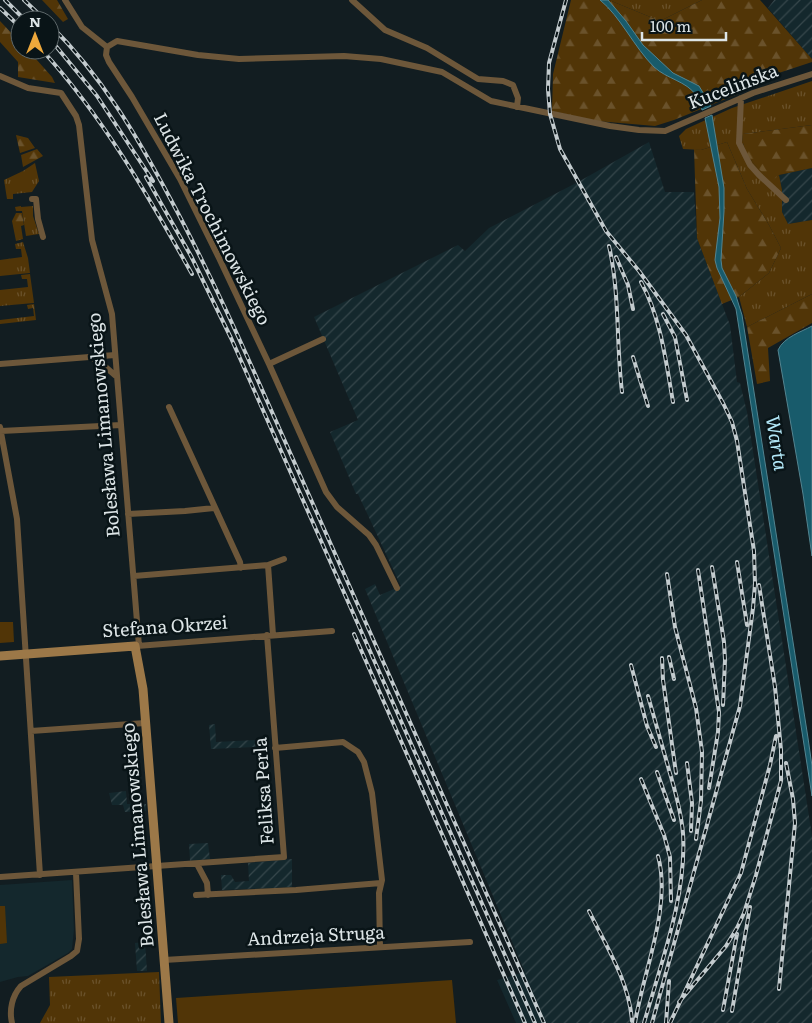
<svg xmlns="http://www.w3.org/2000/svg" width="812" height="1023" font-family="Literata,serif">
<defs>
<pattern id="industrial-furrows" width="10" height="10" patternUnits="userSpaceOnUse" patternTransform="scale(1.25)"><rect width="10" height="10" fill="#14282d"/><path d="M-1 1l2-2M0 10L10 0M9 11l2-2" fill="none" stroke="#36474b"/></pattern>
<pattern id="grass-tufts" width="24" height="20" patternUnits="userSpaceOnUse" patternTransform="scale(1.25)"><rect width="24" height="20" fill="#513507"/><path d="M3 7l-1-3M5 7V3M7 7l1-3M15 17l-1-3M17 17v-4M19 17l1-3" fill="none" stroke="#6a522b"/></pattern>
<pattern id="forest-firs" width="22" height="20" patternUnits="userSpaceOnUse" patternTransform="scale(1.25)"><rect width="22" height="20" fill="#513507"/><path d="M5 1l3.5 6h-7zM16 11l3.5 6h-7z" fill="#6a522b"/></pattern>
</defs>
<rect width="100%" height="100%" fill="#121d21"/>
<!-- built -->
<path fill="#14282d" d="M72,880L74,930L72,949L68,953L28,976L18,977L0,982V885Z
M525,972L538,1005L546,1023H516L497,980Z"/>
<!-- industrial -->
<path fill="url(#industrial-furrows)" d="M774,0H812V59L768,8Z
M649,142L665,192H694L697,238L730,325L737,382L740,383L747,412L812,836V1023H546L365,589L375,584L380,595L401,586L358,494H356L330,432L358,420L314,317L458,245L465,251L489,228L578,182Z
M812,168V220L788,224L782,212V190L779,175Z
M215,724L216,742L258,740V747L211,749L209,725Z
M126,791L127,804H146V811L125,812L123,805H112L109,793Z
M208,843L210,859L190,861L189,844Z
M292,859V887L222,890L221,875H231L235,882L249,881L248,863Z
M145,942L147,971H137L135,943Z"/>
<!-- grass -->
<path fill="url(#grass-tufts)" d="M609,0H702L660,21Z
M812,81V125L743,134C740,154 758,168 772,180L779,175L782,190V212L788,224L812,220V294L747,327L739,297L769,273L781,248L769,225L747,189L727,142L701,150L683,149L679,136L686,129L732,108Z
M35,163L39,181L32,192L13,194V199H7L4,180L23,171Z
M21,206V207L33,206V216L39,234L26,236L22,211H16L15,207Z
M23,242L28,258L30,273L0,276V260L22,257L21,249H16L15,244Z
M30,274L34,303L0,306V290L28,287L27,279H22L21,275Z
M34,304L36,320L0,324V320L34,316L33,308L28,309L27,305Z
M159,972L161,1023H40L50,1005L49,977Z"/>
<!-- forest -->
<path fill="url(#forest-firs)" d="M42,0H57L68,19L63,22Z
M571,0H609L660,21L702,0H760L812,59V62L733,88L738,94L674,120L655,126L597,121L552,111L553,74Z
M0,21L20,42V50H28L52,77L55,83L18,77V62L0,42Z
M812,125V168L779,175L772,181C758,168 740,154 743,134Z
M16,135L28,138L35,148L20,153Z
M727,142L747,189L769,225L781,248L769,273L739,297L722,304L697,238L694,149L701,150Z
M37,149L43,156L23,167L21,155Z
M16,213H22L24,225L21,226L23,239L16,241L12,221Z
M812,294V323L768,348L770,381L757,384L747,327Z"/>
<!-- pitch -->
<path fill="#513507" d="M0,622H13L14,642L0,643Z
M0,906H5L7,943L0,944Z
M452,980L456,1023H178L176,998Z"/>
<!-- water -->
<path fill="#185b6b" stroke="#538490" d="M600,0H608L626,21L643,45L673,73L699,86L711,106L702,110C700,105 699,99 696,95C686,81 667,79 654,67C634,47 620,16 600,0Z
M712,115L724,188V211L721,260L722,268L736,296L742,315L808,738L812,766V796L736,309L717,268L715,260L720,218L719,187L705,118Z
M812,326V556L803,494L778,350C784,337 801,332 812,326Z"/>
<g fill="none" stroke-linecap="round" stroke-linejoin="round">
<!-- street -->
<path stroke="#6d573a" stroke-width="6" d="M65,0L82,27L107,47
M352,0L385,30L427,48L478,79L503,81L513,85L518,98L517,107
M0,76L28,88L61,93L76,116L79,125L92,240L112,314L139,646
M741,98L739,143L750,165L759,175L786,200
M32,199H36L38,219L43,237
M92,358L101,363L117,377
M0,364L115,355
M269,364L323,339
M169,407L240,562L241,568
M0,427L17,519L40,875
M1,431L121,425
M128,514L185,511L214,508
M268,565L273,635
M134,576L256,566L268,565L284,559
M397,588L376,545L369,535L337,507L326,492L269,364L219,258L180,179L132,97L109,62L106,55L107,47L117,41L198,55L239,59L344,56L381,59L442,72L491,101L610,126L639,130L665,131L753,93L812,74
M137,646L332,631
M31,731L145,723
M275,748L343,742L358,752L364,762L372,793L382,880L379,893L380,947
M197,864L207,883L208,895
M0,877L284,857L267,635
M196,895L296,890L381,883
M164,960L470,942
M12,1023C9,1010 12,996 21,986L71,956L77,951L79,939L76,873"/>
<!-- secondary -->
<path stroke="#9c7848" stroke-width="9" d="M0,656L135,646L143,689L169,1023"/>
<defs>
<path id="rail" d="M5,0L25,20
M24,0L45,20
M566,0L549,63L548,89L550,114L560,149L606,231L639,271L686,335L724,405L732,422L737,441L754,551L755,584L753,608L740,706L652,1023
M0,8L20,27
M50,25C102,76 137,136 171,200C200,254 226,309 251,365L544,1023
M50,39L97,96L153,181
M42,50C104,118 147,194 192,274
M146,177L191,256L231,338L535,1023
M609,246C620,294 616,343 622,392
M616,257L628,285L633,309
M641,282C661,318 666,362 673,402
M663,314L675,337L687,400
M633,357L648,406
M737,562L747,625
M712,567L724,642L725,660L723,705
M698,570L719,712L718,732L709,788
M667,574L675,627L696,708L702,752L701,801L696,839
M354,634L525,1023
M669,657L674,679
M662,658L663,680L676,773
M631,665L647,726L656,747
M687,763L692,803L691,831
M657,772L674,820
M641,779L664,835L670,857L671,901
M589,911C606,946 629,981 632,1021
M779,989L795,823L793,799L786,763
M679,1002L726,946L737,928L744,913L756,875L781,781V750L775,687L759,585
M723,1010L737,934
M732,1011L750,907
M635,1023C643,972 672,907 658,856
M644,1023C661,963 687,895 683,833C681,811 675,790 669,770C662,745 655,721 648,696
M666,1023L669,981
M670,1023L741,873L770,765L776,736"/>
</defs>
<!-- rail casing -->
<use href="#rail" stroke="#c3cbce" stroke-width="4"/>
<!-- rail -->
<use href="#rail" stroke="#091417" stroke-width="2" stroke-dasharray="5.5" stroke-linecap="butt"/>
</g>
<g text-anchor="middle" stroke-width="5" stroke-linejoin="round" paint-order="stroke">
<!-- street labels -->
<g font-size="18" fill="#dde5e7" stroke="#091417">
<text transform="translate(733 87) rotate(-21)" y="6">Kucelińska</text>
<text transform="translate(212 219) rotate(63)" y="6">Ludwika Trochimowskiego</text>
<text transform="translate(104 425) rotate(-95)" y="6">Bolesława Limanowskiego</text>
<text transform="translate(165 627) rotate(-4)" y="6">Stefana Okrzei</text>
<text transform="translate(264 791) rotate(-94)" y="6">Feliksa Perla</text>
<text transform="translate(138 835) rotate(-95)" y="6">Bolesława Limanowskiego</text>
<text transform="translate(316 936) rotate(-3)" y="6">Andrzeja Struga</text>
</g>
<!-- water labels -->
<g font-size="19" font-style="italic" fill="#b1e6f6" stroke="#091417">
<text transform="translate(777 443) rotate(81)" y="7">Warta</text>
</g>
</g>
<!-- north arrow -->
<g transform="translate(35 35)"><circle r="24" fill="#091417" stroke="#5e686a"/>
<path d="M0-4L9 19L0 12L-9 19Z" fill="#eda83c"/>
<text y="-8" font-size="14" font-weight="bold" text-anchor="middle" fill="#dde5e7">N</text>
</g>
<!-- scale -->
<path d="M642 32v8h84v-8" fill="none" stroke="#dde5e7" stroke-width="2.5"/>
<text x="650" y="32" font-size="15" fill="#dde5e7" stroke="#091417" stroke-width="4" paint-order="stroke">100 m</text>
</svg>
